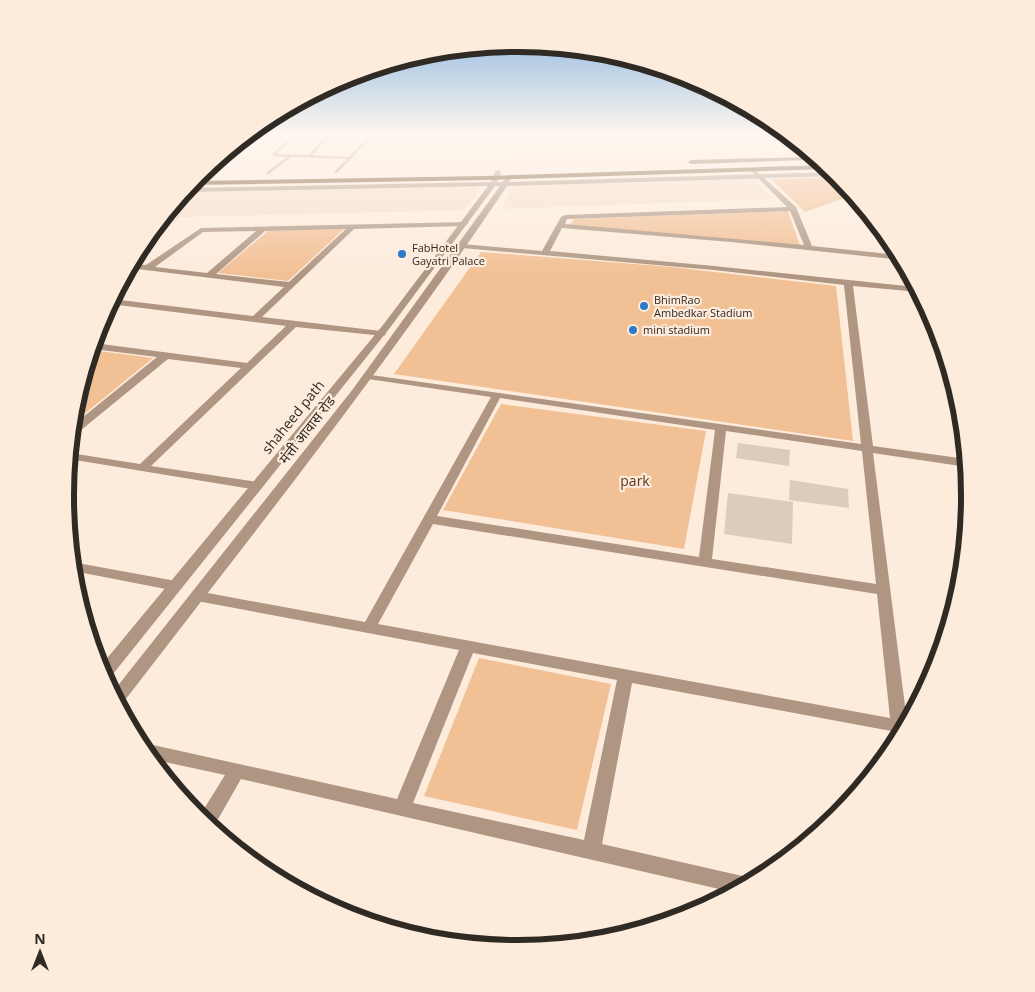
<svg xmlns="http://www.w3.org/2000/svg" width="1035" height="992" font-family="'Open Sans','Noto Sans Devanagari',sans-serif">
<rect width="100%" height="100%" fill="#fdebdc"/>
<!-- built -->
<path fill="#f6ddca" d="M753,178L774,199L502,209L513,185Z
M484,182L465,210L182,217L144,242L188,189Z"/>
<!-- green -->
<path fill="#f2c095" d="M838,177L853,195L805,212L771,179Z
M788,211L800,246L570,225L574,219Z
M344,229L288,281L218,273L268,231Z
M481,252L672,267L836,286L853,441L394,374Z
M91,350L153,358L72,424L74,407Z
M501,404L706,431L684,549L443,510Z
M479,658L611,684L577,830L424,796Z"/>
<!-- building -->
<path fill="#ddcbbc" d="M738,443L790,450L789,466L736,458Z
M790,480L848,489L849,508L789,500Z
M728,493L793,502L792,544L724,534Z"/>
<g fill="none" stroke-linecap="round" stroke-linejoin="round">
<!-- service -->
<path fill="#ae9683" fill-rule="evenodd" d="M294,135H298L276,154L308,155L328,135H332L312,155L349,157L370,135H374L337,173L334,172L347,159L291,157L269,174H267V172L287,157L273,156L272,154Z"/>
<!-- minor -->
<path fill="#ae9683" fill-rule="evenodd" d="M753,168L796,207L812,246L899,255L902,260L731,242L562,228L550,251L714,266L916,287L919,292L853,286L873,446L966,459L967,467L873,453L907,722L897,741L894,740L891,731L632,683L602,844L751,878L752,881L732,892L241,779L213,828L199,817L225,775L151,759L140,744L144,743L397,799L459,650L197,601L192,599L190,596L192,593L197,591L365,622L491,397L368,379L364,378L363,376L364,374L861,444L844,285L714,270L462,248L458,246L462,244L542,251L561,217L565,215L787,207L750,170ZM790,211L804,245L565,224L567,219ZM500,398L715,430L699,557L437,516ZM726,431L862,451L876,584L712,559ZM433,524L877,594L890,718L378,624ZM473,653L617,680L584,840L413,803Z
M179,200V211L168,218H164Z
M467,222L468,224L464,226L354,229L262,317L381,331L386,334L384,336L296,327L151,466L257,482L263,486L261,489L257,490L69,459L70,453L140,464L241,368L168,359L75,435L71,436L72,426L157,357L93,349L94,343L247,363L286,326L110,304L112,299L253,316L284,287L129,268L131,264L146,265L201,228ZM346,229L289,282L216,274L265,231ZM256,231L207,273L155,267L203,232Z
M72,562L176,581L181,583L183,586L181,589L176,591L73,571Z"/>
<!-- tertiary -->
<path fill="#ae9683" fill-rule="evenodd" d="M498,170L501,172L497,182H502L509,175L512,177L509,182L832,172L836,176L507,186C387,365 253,534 122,704L119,705L112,693L353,389L500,186H495L389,329L109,679L106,680L99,668L383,325L488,186L185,192L188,188L491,182L495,172Z"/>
<!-- trunk -->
<path fill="#68421e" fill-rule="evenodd" d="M807,157L809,158V160L691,164L688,162L691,160Z
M824,165L828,169L485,180L191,185L194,181L485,176Z"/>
</g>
<!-- sky -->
<linearGradient id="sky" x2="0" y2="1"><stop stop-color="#79acdf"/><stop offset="0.49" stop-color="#fef6ef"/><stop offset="1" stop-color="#fef6ef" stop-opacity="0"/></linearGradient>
<rect width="1035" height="274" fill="url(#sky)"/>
<!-- markers -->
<g fill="#2a7ac9" stroke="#fdebdc" stroke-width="2">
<circle cx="402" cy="254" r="5"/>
<circle cx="644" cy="306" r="5"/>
<circle cx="633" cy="330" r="5"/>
</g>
<g text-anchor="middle" stroke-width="4.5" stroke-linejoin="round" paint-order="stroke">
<!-- far-poi labels -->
<g font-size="11" fill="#302a24" stroke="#fdebdc" text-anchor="start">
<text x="412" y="252">FabHotel<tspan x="412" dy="13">Gayatri Palace</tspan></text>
<text x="654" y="304">BhimRao<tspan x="654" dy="13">Ambedkar Stadium</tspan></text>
<text x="643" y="334">mini stadium</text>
</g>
<!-- street labels -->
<g font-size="14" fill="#302a24" stroke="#fdebdc">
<text transform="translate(293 417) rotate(-51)" y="5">shaheed path</text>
<text transform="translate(307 430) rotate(-52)" y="5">मंत्ती आवास रोड</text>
</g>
<!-- park labels -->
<g font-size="14" fill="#5d3916" stroke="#fdebdc">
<text x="635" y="486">park</text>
</g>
</g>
<!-- crop -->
<path d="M0 0H1035V992H0ZM517 52H518A443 443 0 0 1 961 495V497A443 443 0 0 1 518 940H517A443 443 0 0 1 74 497V495A443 443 0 0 1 517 52Z" fill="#fdebdc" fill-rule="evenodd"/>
<path fill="none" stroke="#302a24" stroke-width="6" d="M517 52H518A443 443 0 0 1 961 495V497A443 443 0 0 1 518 940H517A443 443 0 0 1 74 497V495A443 443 0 0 1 517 52Z"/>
<!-- north arrow -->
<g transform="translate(40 952)" stroke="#fdebdc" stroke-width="4" paint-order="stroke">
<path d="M0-4L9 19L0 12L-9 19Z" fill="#302a24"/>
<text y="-8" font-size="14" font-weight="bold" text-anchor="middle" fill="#302a24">N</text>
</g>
</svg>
